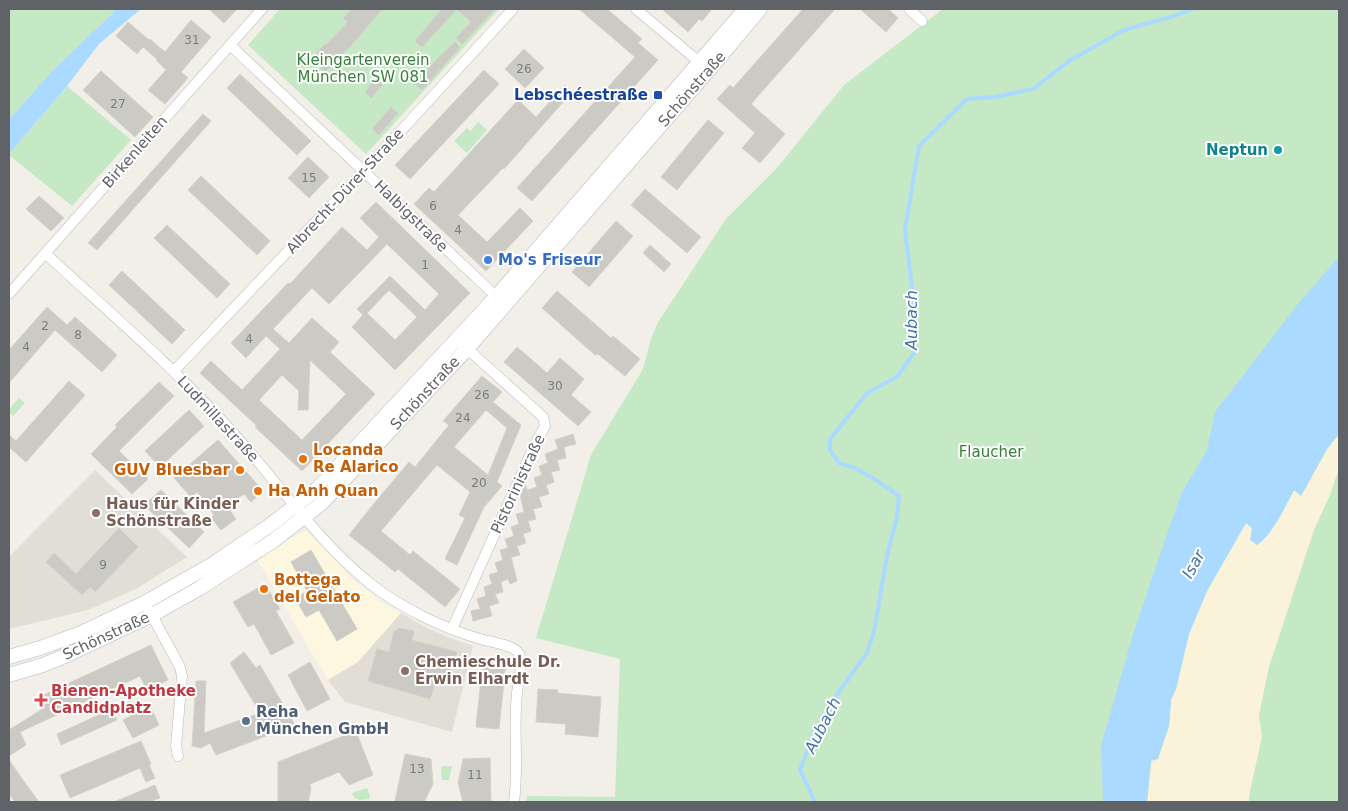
<svg xmlns="http://www.w3.org/2000/svg" width="1348" height="811" font-family="'DejaVu Sans',sans-serif">
<rect width="100%" height="100%" fill="#f1efe8"/>
<!-- commercial -->
<path fill="#fef7e0" d="M306,530L352,579L383,603L401,613L358,662L328,680L256,558Z"/>
<!-- education -->
<path fill="#e1ded6" d="M95,470L187,557L136,589L88,610L9,629V557Z
M401,613L425,627L448,637L473,646L452,732L345,702L328,680L358,662Z"/>
<!-- green -->
<path fill="#c5e8c5" d="M9,9H117L53,70L14,114L9,119Z
M280,9H499L366,154L248,45Z
M943,9H1339V802H526L527,796L615,797L620,659L536,638L591,455L643,369L651,339L657,324L726,219L777,168L844,85Z
M67,86L131,140L72,206L9,155V154Z
M478,122L487,130L467,153L454,141L467,128L471,131Z
M19,398L25,403L13,416L9,412V410Z
M443,766H452L449,780H442L441,767Z
M367,788L370,796L369,799C362,800 355,802 352,793Z"/>
<!-- sand -->
<path fill="#fbf3d9" d="M1339,434V470L1336,477L1330,495L1314,530L1269,667L1259,715L1262,737L1250,791L1249,802H1147L1151,761L1169,726L1171,700L1176,689L1189,634L1207,591L1246,523L1252,528L1281,514L1294,490L1301,496L1327,449Z"/>
<!-- water -->
<path fill="#aadaff" d="M117,9H141L99,44L67,86L9,154V119L14,114L53,70Z
M1339,257V434L1327,449L1301,496L1294,490C1285,507 1273,534 1257,545L1250,540L1252,528L1246,523L1207,591L1189,634L1176,689L1171,700L1169,726L1158,759L1151,761L1147,802H1103L1101,746L1134,631L1181,494L1207,450L1215,412L1298,304Z"/>
<g fill="none" stroke-linecap="round" stroke-linejoin="round">
<!-- stream -->
<path stroke="#aadaff" stroke-width="4" d="M815,802L800,770L813,736L838,693L867,653L874,631L887,556L897,517L899,496L873,478L853,467L839,463L830,450V439L867,393L897,377L914,353L913,295L905,230L919,146L967,99L995,97L1033,89L1069,61L1124,30L1177,15L1193,9"/>
</g>
<!-- building -->
<path fill="#cccac5" stroke="#d6d1c6" fill-rule="evenodd" d="M209,9H237L224,23Z
M352,9H382L349,48H348L325,72L311,59L325,44L326,45L348,22L343,18Z
M442,9H495L462,44L456,38L471,22L457,9L422,47L415,41Z
M579,9H607L642,39L638,43L658,60L532,201L517,188L635,57Z
M662,9H712L702,21L699,19L688,32Z
M803,9H835L751,104L785,134L760,163L742,148L755,133L717,99L730,85L733,88Z
M860,9H888L898,18L886,32Z
M191,20L211,37L181,72L188,78L165,104L148,90L166,70L156,60L157,59L143,47L137,54L116,36L128,22L149,40L150,39L165,52Z
M455,42L460,47L422,90L415,84L437,59Z
M524,49L544,68L525,88L505,69Z
M384,69L391,75L371,98L365,92Z
M484,70L499,84L410,179L395,165Z
M101,71L153,117L135,137L83,90Z
M240,74L311,141L297,155L227,88Z
M565,85L572,92L504,169L503,168L458,215L487,242L520,208L533,221L486,271L414,204L429,188L434,192L518,100L536,117Z
M391,107L398,113L379,135L372,129Z
M203,114L211,121L97,250L88,243Z
M708,120L724,133L677,190L661,177Z
M308,157L329,177L309,198L288,178Z
M201,176L270,241L257,255L188,190Z
M645,189L701,237L687,253L631,205Z
M39,196L64,218L51,231L26,209Z
M376,202L470,293L395,370L352,327L363,315L357,309L390,276L425,310L439,294L387,244L329,304L312,288L273,329L289,343L312,318L339,342L330,352L375,394L302,471L255,427L257,426L200,373L211,361L242,390L280,349L266,336L246,358L231,343L288,283L290,284L342,227L367,250L379,237L360,218ZM389,290L417,317L395,340L367,313ZM310,360L346,394L302,440L259,400L282,375L299,391L298,410H308Z
M616,221L633,236L589,287L572,272Z
M167,225L230,284L217,298L154,238Z
M650,245L671,264L664,272L643,253Z
M122,271L185,330L172,344L109,285Z
M557,291L611,338L613,336L640,359L625,376L598,354L595,355L542,308Z
M47,307L67,325L75,317L117,355L102,372L55,330L9,383V350Z
M517,347L547,373L560,358L584,379L571,395L591,412L578,426L504,362Z
M482,376L502,392L493,402L521,425L497,482L502,486L484,507L457,565L445,559L465,518L459,515L470,492L437,465L381,531L410,555L413,551L460,589L445,607L398,569L395,572L349,535L372,506L409,462L415,467L449,425L443,421ZM486,410L507,428L488,475L454,447Z
M69,381L85,395L26,462L9,447V435L16,441Z
M159,382L174,396L119,451L148,479L132,494L91,454L117,427L115,425Z
M189,410L204,426L160,467L145,451Z
M573,434L576,444L564,447L566,458L557,460L560,470L551,472L554,482L546,485L549,494L539,497L542,507L533,509L536,519L528,521L531,531L523,534L526,543L517,546L520,555L511,557L517,581L510,584L508,579L501,582L503,592L495,594L499,603L489,606L492,616L473,621L471,611L480,609L477,599L486,596L484,587L492,584L489,575L498,572L495,563L503,560L500,550L508,548L505,539L514,536L511,527L519,524L516,514L524,512L520,494L525,484L531,499L528,490L537,487L534,478L542,475L539,466L548,463L545,454L558,449L555,440Z
M218,440L263,491L251,502L244,494L227,506L236,519L221,530L211,518L214,515L197,492L191,497L174,478Z
M161,490L204,532L189,548L144,505Z
M119,528L138,547L95,592L90,587L82,595L46,562L54,553L76,574Z
M311,550L357,629L337,641L319,610L306,617L295,598L307,591L291,562Z
M265,584L280,609L276,611L294,643L271,655L254,624L248,627L233,602Z
M398,628L414,631L412,640L457,652L447,684L436,681L430,699L368,681L377,649L389,652L394,630L397,631Z
M151,645L168,680L147,690L140,676L20,732L26,745L9,756V730L44,708L37,698Z
M244,652L256,668L260,665L295,725L216,755L210,743L201,748L192,746L196,681H206L204,733L260,713L230,663Z
M483,659L506,662L499,729L476,727Z
M310,662L330,699L307,711L288,675Z
M538,689L558,690L557,693L601,697L598,737L565,734L566,724L536,722Z
M150,706L159,725L133,738L123,720Z
M112,709L117,720L61,745L57,734Z
M356,731L373,775L349,785L339,772L310,784L311,789L308,802H278V762Z
M141,741L151,764L149,765L155,778L146,782L140,768L70,798L60,775Z
M405,754L431,759L433,784L424,802H404L395,801Z
M490,758L491,802H463L458,783L463,759Z
M9,760L23,780L39,802H15L9,794Z
M155,785L160,798L148,802H114Z"/>
<g fill="none" stroke-linecap="round" stroke-linejoin="round">
<defs>
<path id="street" d="M636,9L704,66
M909,9L922,21
M230,45L500,300
M46,254C110,313 177,370 235,435C280,485 319,543 372,585C403,609 443,628 480,639C490,642 515,645 519,654C524,663 518,683 517,693C513,729 519,766 514,802
M9,294L262,9
M174,371L364,171L513,9
M149,610L180,667L182,676L176,746L178,756
M452,629L535,444L545,426L543,417L463,345"/>
<path id="secondary" d="M9,657L40,648L81,633L144,603L211,565L269,526L318,488L496,297L741,14L749,9
M9,675L43,665L65,656L152,615L200,588L273,541L322,503L467,349L719,58L760,9"/>
</defs>
<!-- street casing -->
<use href="#street" stroke="#b5b8bc" stroke-width="11"/>
<!-- secondary casing -->
<use href="#secondary" stroke="#b6babf" stroke-width="15"/>
<!-- street -->
<use href="#street" stroke="#fff" stroke-width="10"/>
<!-- secondary -->
<use href="#secondary" stroke="#fff" stroke-width="14"/>
</g>
<!-- markers -->
<rect fill="#1a4fb4" stroke="#fff" stroke-width="2" x="653" y="90" width="10" height="10" rx="2.5"/>
<circle fill="#0f9aa8" stroke="#fff" stroke-width="2" cx="1278" cy="150" r="5"/>
<circle fill="#3f7fe0" stroke="#fff" stroke-width="2" cx="488" cy="260" r="5"/>
<g fill="#e8710a" stroke="#fff" stroke-width="2">
<circle cx="303" cy="459" r="5"/>
<circle cx="240" cy="470" r="5"/>
<circle cx="258" cy="491" r="5"/>
<circle cx="264" cy="589" r="5"/>
</g>
<g fill="#8d6e63" stroke="#fff" stroke-width="2">
<circle cx="96" cy="513" r="5"/>
<circle cx="405" cy="671" r="5"/>
</g>
<path fill="#e0444e" stroke="#fff" stroke-width="2" d="M38.5 692.5h5v5h5v5h-5v5h-5v-5h-5v-5h5z"/>
<circle fill="#5c6f8a" stroke="#fff" stroke-width="2" cx="246" cy="721" r="5"/>
<g text-anchor="middle" stroke-width="4" stroke-linejoin="round" paint-order="stroke">
<!-- number labels -->
<g font-size="12" fill="#7a7d7f">
<text x="192" y="44">31</text>
<text x="524" y="73">26</text>
<text x="118" y="108">27</text>
<text x="309" y="182">15</text>
<text x="433" y="210">6</text>
<text x="458" y="234">4</text>
<text x="425" y="269">1</text>
<text x="45" y="330">2</text>
<text x="78" y="339">8</text>
<text x="249" y="343">4</text>
<text x="26" y="351">4</text>
<text x="555" y="390">30</text>
<text x="482" y="399">26</text>
<text x="463" y="422">24</text>
<text x="479" y="487">20</text>
<text x="103" y="569">9</text>
<text x="417" y="773">13</text>
<text x="475" y="779">11</text>
</g>
<!-- park labels -->
<g font-size="15" fill="#348238" stroke="#fff">
<text x="363" y="65">Kleingartenverein<tspan x="363" dy="17">München SW 081</tspan></text>
<text x="991" y="457">Flaucher</text>
</g>
<!-- street labels -->
<g font-size="15" fill="#5f6368" stroke="#fff">
<text transform="translate(692 89) rotate(-49)" y="5">Schönstraße</text>
<text transform="translate(135 152) rotate(-49)" y="5">Birkenleiten</text>
<text transform="translate(345 191) rotate(-47)" y="5">Albrecht-Dürer-Straße</text>
<text transform="translate(411 216) rotate(44)" y="5">Halbigstraße</text>
<text transform="translate(425 393) rotate(-47)" y="5">Schönstraße</text>
<text transform="translate(218 419) rotate(47)" y="5">Ludmillastraße</text>
<text transform="translate(518 484) rotate(-65)" y="5">Pistorinistraße</text>
<text transform="translate(106 636) rotate(-25)" y="5">Schönstraße</text>
</g>
<!-- transit labels -->
<g font-size="15" font-weight="bold" fill="#164399" stroke="#fff" text-anchor="end">
<text x="648" y="100">Lebschéestraße</text>
</g>
<!-- culture labels -->
<g font-size="15" font-weight="bold" fill="#0d838f" stroke="#fff" text-anchor="end">
<text x="1268" y="155">Neptun</text>
</g>
<!-- shop labels -->
<g font-size="15" font-weight="bold" fill="#366cbe" stroke="#fff" text-anchor="start">
<text x="498" y="265">Mo's Friseur</text>
</g>
<!-- food labels -->
<g font-size="15" font-weight="bold" fill="#c56008" stroke="#fff" text-anchor="start">
<text x="313" y="455">Locanda<tspan x="313" dy="17">Re Alarico</tspan></text>
<text x="230" y="475" text-anchor="end">GUV Bluesbar</text>
<text x="268" y="496">Ha Anh Quan</text>
<text x="274" y="585">Bottega<tspan x="274" dy="17">del Gelato</tspan></text>
</g>
<!-- education labels -->
<g font-size="15" font-weight="bold" fill="#785e54" stroke="#fff" text-anchor="start">
<text x="106" y="509">Haus für Kinder<tspan x="106" dy="17">Schönstraße</tspan></text>
<text x="415" y="667">Chemieschule Dr.<tspan x="415" dy="17">Erwin Elhardt</tspan></text>
</g>
<!-- health labels -->
<g font-size="15" font-weight="bold" fill="#be3a42" stroke="#fff" text-anchor="start">
<text x="51" y="696">Bienen-Apotheke<tspan x="51" dy="17">Candidplatz</tspan></text>
</g>
<!-- service labels -->
<g font-size="15" font-weight="bold" fill="#4e5e75" stroke="#fff" text-anchor="start">
<text x="256" y="717">Reha<tspan x="256" dy="17">München GmbH</tspan></text>
</g>
<!-- water labels -->
<g font-size="16" font-style="italic" fill="#4174aa" stroke="#fff">
<text transform="translate(911 320) rotate(-90)" y="6">Aubach</text>
<text transform="translate(1193 564) rotate(-61)" y="6">Isar</text>
<text transform="translate(822 725) rotate(-63)" y="6">Aubach</text>
</g>
</g>
<!-- border -->
<rect width="1348" height="811" fill="none" stroke="#5f6368" stroke-width="20"/>
</svg>
